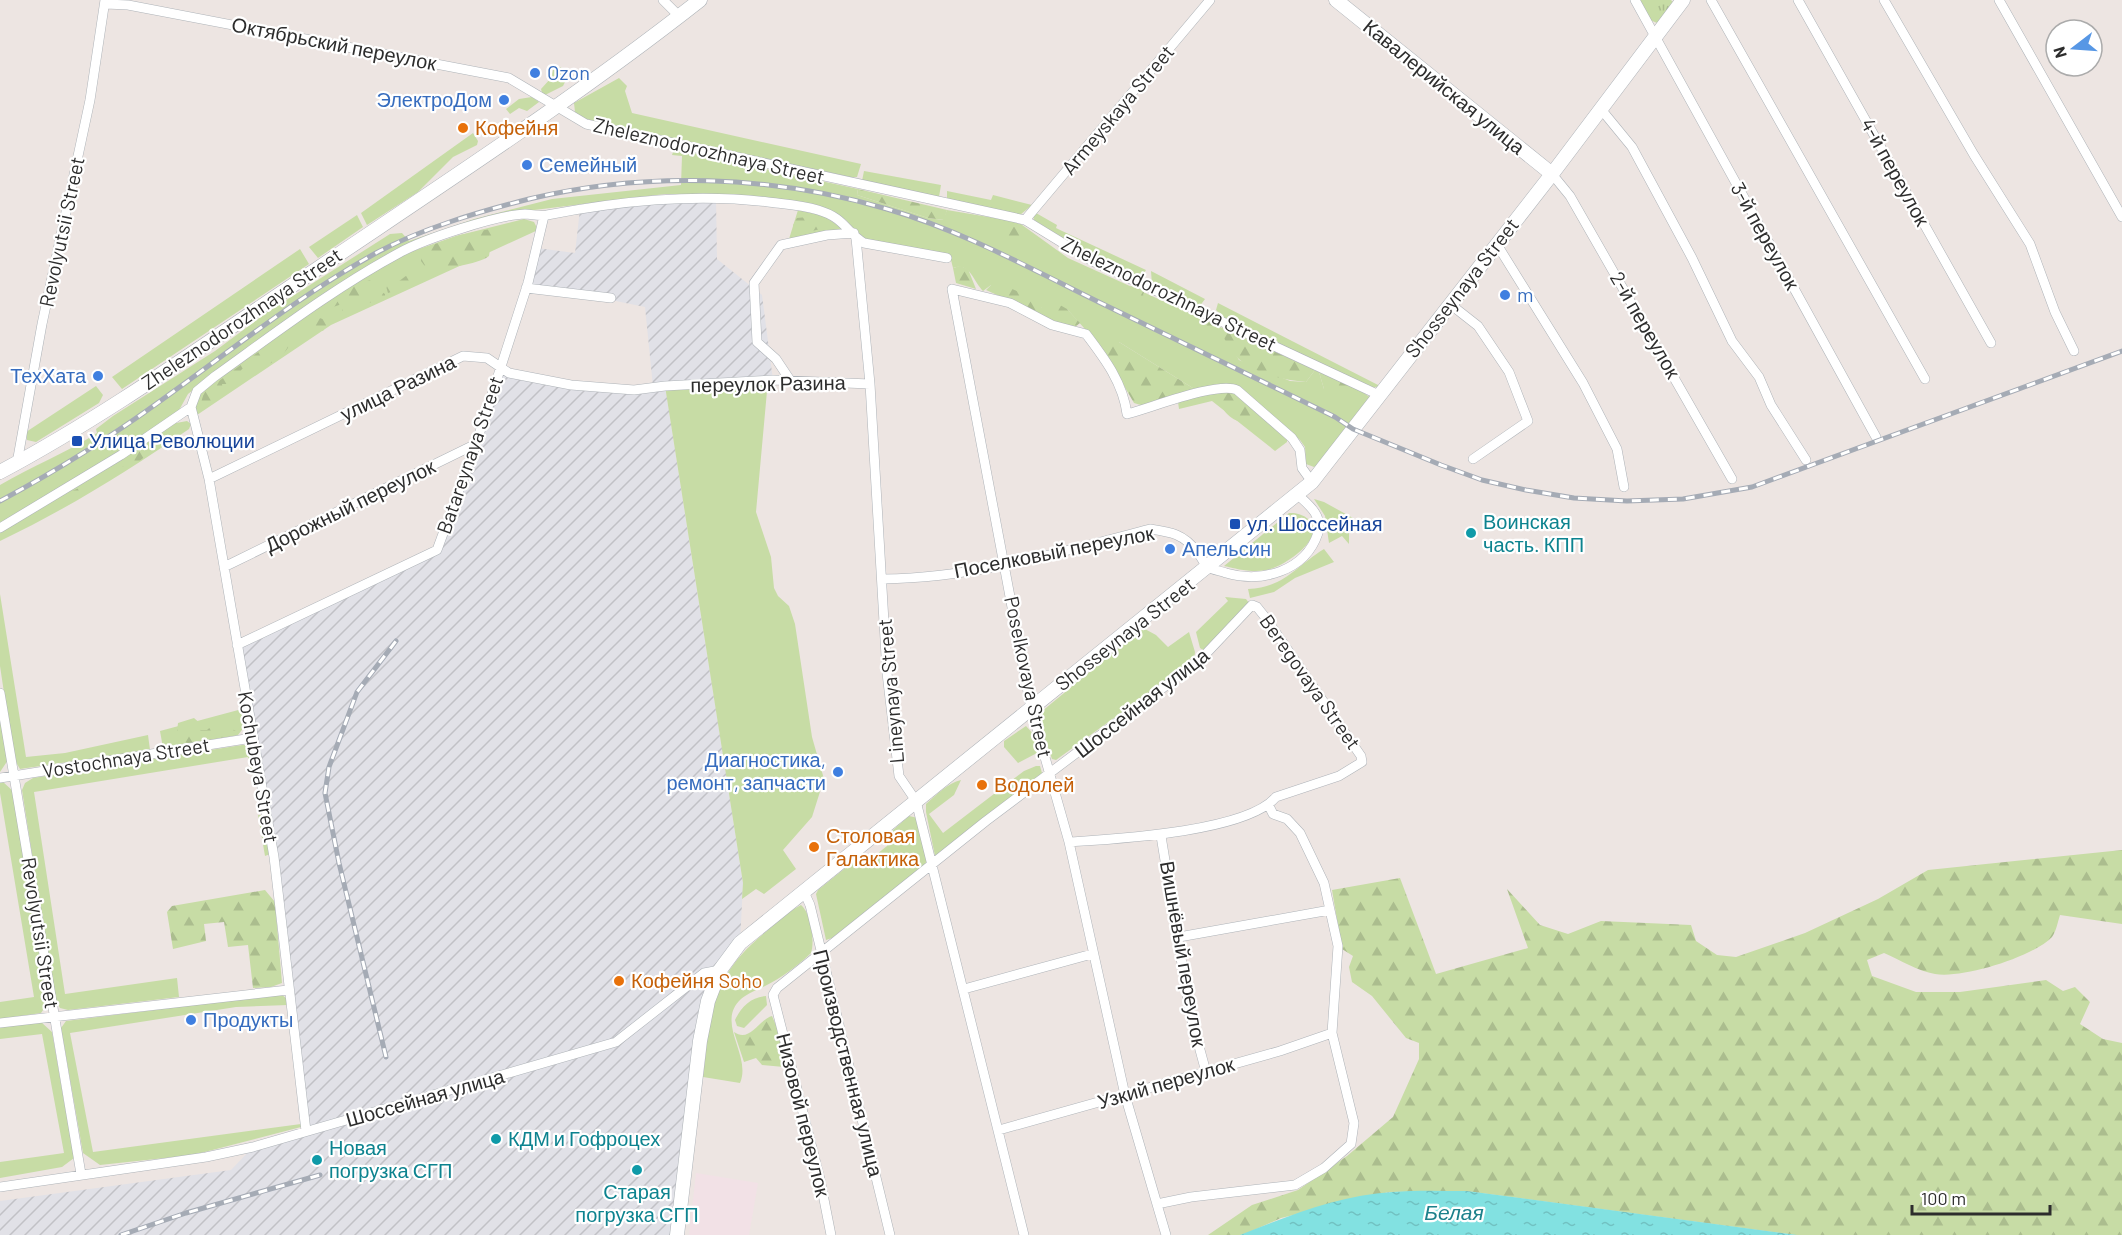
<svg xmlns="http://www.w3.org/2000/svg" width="2122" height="1235" font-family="Barlow,sans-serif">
<defs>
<pattern id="industrial-furrows" width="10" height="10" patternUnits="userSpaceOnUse" patternTransform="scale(1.5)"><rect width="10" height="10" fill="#e1e1e7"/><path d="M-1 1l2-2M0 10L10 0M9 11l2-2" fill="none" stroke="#c1c1c6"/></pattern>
<pattern id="forest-firs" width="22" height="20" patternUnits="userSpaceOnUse" patternTransform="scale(1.5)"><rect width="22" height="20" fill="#c7dca5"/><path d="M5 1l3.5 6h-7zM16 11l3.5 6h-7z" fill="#abbd8e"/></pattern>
<pattern id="park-tufts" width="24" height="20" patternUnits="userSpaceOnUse" patternTransform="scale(1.5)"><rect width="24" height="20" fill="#c7dca5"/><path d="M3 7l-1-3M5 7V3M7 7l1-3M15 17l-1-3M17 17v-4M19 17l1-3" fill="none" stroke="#abbd8e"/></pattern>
<pattern id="water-ripples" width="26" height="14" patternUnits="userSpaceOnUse" patternTransform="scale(1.5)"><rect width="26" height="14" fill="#82e1e1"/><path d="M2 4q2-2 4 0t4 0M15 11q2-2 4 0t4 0" fill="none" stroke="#71c1c1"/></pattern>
</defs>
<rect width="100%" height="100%" fill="#ede5e2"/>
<!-- industrial -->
<path fill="url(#industrial-furrows)" d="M716,198L717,259L762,295L773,380L665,386L743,883L740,943L708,1001L671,1235H0V1201L231,1170L253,1147L306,1131L274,857L237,645L437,550L500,366L571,385L653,387L645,307L528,283L537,248L575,253L580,209Z"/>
<!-- medical -->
<path fill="#f2e1e6" d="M696,1173L758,1183L749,1235H689Z"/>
<!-- grass -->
<path fill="#c7dca5" d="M561,67L565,82L563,86L543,96L541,89L551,78L553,70Z
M619,78L627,86L625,91L632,113L861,164L857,177H850L581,118L575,112L574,103Z
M532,97L539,102L527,111L519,108L510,114L506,109L519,99Z
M473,133L478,141L477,145L453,157L418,192L367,225L361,213Z
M674,149L858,189L857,195L928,218L943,220L947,210L1018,222L1068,258L1218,326L1239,360L1290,381L1306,382L1315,370L1319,372L1324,389L1354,386L1371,398L1320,463L1314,467L1306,464L1305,447L1300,440L1236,387L1196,390L1119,342L1102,348L1067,309L1042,308L991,285L983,291C973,281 970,262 953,268L950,256L864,240L846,220L829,211L688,194H665L526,211L417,243L198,386L188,394L178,412L112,458L0,527V485C32,466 66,453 97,433L96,429L113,416L215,351L266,313L390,234L402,233L409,241L474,219L552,199L681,185L682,156L672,155Z
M864,171L941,185L939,197L862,181Z
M947,191L991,200L993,195L1032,205L1020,215L947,200Z
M798,210L824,216L843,229L789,239Z
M1036,213L1057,225L1056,228L1060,230L1146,270L1141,278L1093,257L1034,220L1033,215Z
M357,215L363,227L318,258L309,247Z
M524,219L534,222L538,230L331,325L197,415L195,406L199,393L316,308L399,256L456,236Z
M300,249L309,264L122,389L112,377Z
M1151,271L1205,299L1199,307L1152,285Z
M1218,303L1380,386L1372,388L1224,318L1216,310Z
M773,380L767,391L756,512L771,557L774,588L778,596L789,606L795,624L812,737L824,779L812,817L783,850L796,869L764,894L756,889L742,899L743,883L665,386Z
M96,386L103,395L99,403L36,442L27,440L26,432Z
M1226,389L1233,390L1287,439V442L1275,451L1212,401L1179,409L1178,402Z
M187,421L191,424L189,429C128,471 67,509 0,541V531L171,424Z
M1314,499L1324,502L1353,518L1349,529V544L1342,536L1329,543L1325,516Z
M1289,513C1304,512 1319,523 1311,538C1305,551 1280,568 1266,570C1252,573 1237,569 1224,566Z
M1324,549L1334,562L1295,578L1274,592L1250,598L1248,589C1285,587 1295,567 1324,549Z
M0,594L26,757L65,753L148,735L150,750L20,769L14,759L0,666Z
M1225,597L1246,599L1249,603L1203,650L1200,648L1196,632L1228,601Z
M1143,628L1156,635L1168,647L1189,632L1195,652L1194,660L1056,760L1052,759L1041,728V712Z
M242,709L245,726L238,735L163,748L160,731Z
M0,715L8,760L0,772Z
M1026,726L1035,736L1037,753L1018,763L1004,747V741Z
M242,745H247L252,751L257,775H252L248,757L34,792L65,994L177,978L179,997L68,1010L60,1008L55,1000L22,790L25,783L33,778Z
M1036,766H1040L1042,773L1036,780L935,856L926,812V804C936,795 948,783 961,780L954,795L929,814L943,833L1024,771Z
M3,782L13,791L48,1003L41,1013L0,1019V1002L34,997L0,793V783Z
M258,815H264L270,854L265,856Z
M909,816L918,818L927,860L925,865L832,938L826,940L816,894L818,890L854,861L877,854L887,846L893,830Z
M801,905C811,913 815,942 811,953C799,965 781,978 765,986C757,990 748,993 741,999C715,1023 752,1055 740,1083L703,1077C711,1008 711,976 768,930C779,921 789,911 801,905Z
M281,994L287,999L288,1005L236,1007L70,1033L93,1152L301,1124V1127L193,1155L100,1165L83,1153L61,1028L66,1021Z
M766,996L767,1005L744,1028L737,1026L735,1020C741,1007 751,997 766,996Z
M41,1022L52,1032L74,1158L62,1167L0,1178V1162L64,1153L42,1034L0,1039V1027Z"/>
<!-- forest -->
<path fill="url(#forest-firs)" d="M858,189L947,210L944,220L928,218L857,195Z
M807,217L820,221V229L801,234L794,232L793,225L797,218Z
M510,225L513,228L510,230H502L500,236L491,242L489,256C477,265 443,269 427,269L421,261L423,251L427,247L460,235Z
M1002,227H1015L1022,233L1016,248H1012L998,232Z
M960,266L968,269L976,289L956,283L953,268Z
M381,269H386L394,285L415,269L420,270L421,278L415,284L388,293Z
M370,280L374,287L385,294V297L342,313V304L333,307L329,301L347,288Z
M998,283L1036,299L1042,308L1053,301L1067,309L1080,323L1075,327L1065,326L986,290L991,285Z
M1136,285L1145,289L1143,295L1147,304L1143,307L1136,298L1121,289Z
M310,315L329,321L323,331L306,322V318Z
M1190,321L1200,326L1205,321L1218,326L1315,370L1306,382C1285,380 1256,374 1240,360C1231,353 1224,338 1219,328L1218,339L1205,338L1198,329L1187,325Z
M278,342L289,345C287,355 261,370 253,372L249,366L242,369L232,384H222L223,392C216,398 211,404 201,403L204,392L264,348Z
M1107,342H1119L1196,390L1144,406L1134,403L1102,348Z
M1319,372L1354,386L1348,395L1333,394L1324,389Z
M1228,392C1243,401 1252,407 1253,425L1249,427L1246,423C1231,422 1217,408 1220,393Z
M146,446L150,448C146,459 132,468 121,467L138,453L139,447Z
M79,488V493L69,502H61L63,495Z
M194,718L202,725L200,730H207L217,721L236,731L238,735L188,743L181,741L177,732L178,723Z
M2122,850V924L2060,915C2058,921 2056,932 2052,937C2033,957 1962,979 1935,974C1918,971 1900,960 1884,953L1867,960L1872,976L1916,992H1960L2046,980L2063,991L2075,987L2090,1002L2080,1024L2103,1039L2122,1043V1235H1795L1466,1191L1389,1192L1281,1218L1243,1235H1208L1252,1205L1298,1190L1347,1156L1393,1117L1419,1059V1043L1406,1038L1372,996L1352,982L1349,967L1353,956L1342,949L1332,890L1400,878L1436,974L1528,948L1507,889L1540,925L1568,934L1601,921L1691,925L1696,941L1717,955L1736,957L1805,933L1878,899L1928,870Z
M265,890L275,902L282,983L271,987L253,988L248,945L228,947L224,922L204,924L206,941L173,949L167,912L172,906Z
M772,1016L781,1037L784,1067L762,1065L756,1058L744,1062L734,1032C750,1043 758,1020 772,1016Z"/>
<!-- park -->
<path fill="url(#park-tufts)" d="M1639,0H1671L1674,3L1659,23C1647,22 1644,9 1639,0Z"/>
<!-- water -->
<path fill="url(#water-ripples)" d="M1467,1191L1797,1235H1240C1288,1216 1340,1195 1392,1192C1417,1190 1442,1191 1467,1191Z"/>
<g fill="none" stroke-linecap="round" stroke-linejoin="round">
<defs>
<path id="street" d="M663,0L679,16
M1635,0L1876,437
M1711,0L1925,379
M1798,0L1991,343
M1884,0L1974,155L2030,244L2055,312L2074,351
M1999,0L2122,217
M106,4L128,5L509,78L586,124L1025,220L1092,261L1379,395
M1600,108L1632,147L1692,258L1732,341L1759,377L1771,405L1806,460
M1552,174L1570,196L1732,479
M1025,220L1210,0
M856,238L870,384L887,673L899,776L916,801L1024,1235
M1496,243L1583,383L1617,449L1624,487
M526,288L611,298
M1450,304L1478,326L1509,372L1528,421L1473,459
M790,380L776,359L757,342L754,283L781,245L827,235L854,233
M191,407L209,479L274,857L306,1131
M17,463L42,324L90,100L105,0
M209,479L463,356L487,358L509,373L571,385L634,390L665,386L773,380L870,384
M0,528L121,455L191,407L197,391L214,377C274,334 334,288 399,253C424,239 497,215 525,214C532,214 539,217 547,215C620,201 694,193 768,202C784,204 802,205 818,210C845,218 845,231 864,243L947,258
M224,567L476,444
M883,579C974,578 1062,552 1150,529C1171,532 1184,534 1197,552C1201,556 1204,564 1208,567C1212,570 1221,571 1226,573C1261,583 1305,572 1318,533C1323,516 1309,505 1298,495
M237,645L437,550L476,444L528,283L544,216
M0,693L81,1174
M0,778L252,738
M1161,836L1190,1013L1206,1072
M804,892L810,905L890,1235
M1179,937L1330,910
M964,989L1092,954
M0,1023L288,990
M999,1130L1280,1051L1332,1033
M0,1187L206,1157L253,1147L616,1042L704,973L720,970
M1157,1204L1191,1197L1295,1185L1324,1168L1351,1144L1354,1123L1332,1033L1338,946L1324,883L1300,833L1287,819L1273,814L1269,806
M831,1235L820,1179L773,995L777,988L986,821L1200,660L1252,605L1257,607L1265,617L1361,756L1362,762L1339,776L1276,797C1246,832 1115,839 1069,842
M1166,1235L1125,1095L1069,842L1031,708L952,289L1010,303L1052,325L1086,334C1105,359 1123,383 1127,414C1151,408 1218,381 1237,390L1292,438L1300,450L1302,468L1312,482"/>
<path id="secondary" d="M1336,0L1552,174
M0,472C111,413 213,338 317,269C446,182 578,96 700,0
M677,1235L700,1041L708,1001L720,970L740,943L1312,482L1552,174L1683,0"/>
</defs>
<!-- street casing -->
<use href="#street" stroke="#aeb3b8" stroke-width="10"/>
<!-- secondary casing -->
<use href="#secondary" stroke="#aeb3b8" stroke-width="15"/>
<!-- street -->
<use href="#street" stroke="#fff" stroke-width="9"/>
<!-- secondary -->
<use href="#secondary" stroke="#fff" stroke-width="14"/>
<defs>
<path id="rail" d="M0,501C56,471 111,437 163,399C233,349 300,295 376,253C423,228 478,212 529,199C646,171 771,175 887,209C964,231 1037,272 1109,307C1185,344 1260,380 1335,417L1353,429L1441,465L1482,480L1526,490L1574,498L1627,501L1683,499L1752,487L2122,351
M386,1057L339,863L325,793L329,767L357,692L396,641
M121,1235L186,1213L320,1175"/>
</defs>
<!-- rail casing -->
<use href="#rail" stroke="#a5abb5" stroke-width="5"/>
<!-- rail -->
<use href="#rail" stroke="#fff" stroke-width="3" stroke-dasharray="9" stroke-linecap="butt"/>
</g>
<!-- markers -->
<g fill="#3f7fe0" stroke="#fff" stroke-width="2">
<circle cx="535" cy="73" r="6"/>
<circle cx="504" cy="100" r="6"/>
<circle cx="527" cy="165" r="6"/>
<circle cx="1505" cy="295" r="6"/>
<circle cx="98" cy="376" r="6"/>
<circle cx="1170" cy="549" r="6"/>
<circle cx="838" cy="772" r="6"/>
<circle cx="191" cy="1020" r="6"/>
</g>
<g fill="#e8710a" stroke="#fff" stroke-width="2">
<circle cx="463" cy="128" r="6"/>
<circle cx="982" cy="785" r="6"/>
<circle cx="814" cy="847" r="6"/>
<circle cx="619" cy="981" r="6"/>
</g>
<g fill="#1a4fb4" stroke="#fff" stroke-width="2">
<rect x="71" y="435" width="12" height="12" rx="3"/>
<rect x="1229" y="518" width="12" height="12" rx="3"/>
</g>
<g fill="#0f9aa8" stroke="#fff" stroke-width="2">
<circle cx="1471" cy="533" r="6"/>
<circle cx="496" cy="1139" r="6"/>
<circle cx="317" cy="1160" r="6"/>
<circle cx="637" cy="1170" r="6"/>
</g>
<g text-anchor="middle" stroke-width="4.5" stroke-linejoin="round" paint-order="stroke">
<!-- street labels -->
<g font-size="20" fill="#2d2d2d" stroke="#fff">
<text transform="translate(334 44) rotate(11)" y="7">Октябрьский переулок</text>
<text transform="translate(1444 87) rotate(39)" y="7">Кавалерийская улица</text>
<text transform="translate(1118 110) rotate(-50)" y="7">Armeyskaya Street</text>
<text transform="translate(709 151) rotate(13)" y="7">Zheleznodorozhnaya Street</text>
<text transform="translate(1895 172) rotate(61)" y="7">4-й переулок</text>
<text transform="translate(62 232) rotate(-78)" y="7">Revolyutsii Street</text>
<text transform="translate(1765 236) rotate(61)" y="7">3-й переулок</text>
<text transform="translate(1462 288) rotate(-52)" y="7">Shosseynaya Street</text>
<text transform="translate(1169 294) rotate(26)" y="7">Zheleznodorozhnaya Street</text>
<text transform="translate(242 319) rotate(-34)" y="7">Zheleznodorozhnaya Street</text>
<text transform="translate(1645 325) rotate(60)" y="7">2-й переулок</text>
<text transform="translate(768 384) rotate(-1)" y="7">переулок Разина</text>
<text transform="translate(398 388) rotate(-26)" y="7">улица Разина</text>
<text transform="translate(470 455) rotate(-71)" y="7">Batareynaya Street</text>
<text transform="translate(350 506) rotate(-26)" y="7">Дорожный переулок</text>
<text transform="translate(1054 552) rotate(-11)" y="7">Поселковый переулок</text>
<text transform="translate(1125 634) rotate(-38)" y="7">Shosseynaya Street</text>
<text transform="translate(1028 677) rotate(78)" y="7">Poselkovaya Street</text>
<text transform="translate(1310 682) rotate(55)" y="7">Beregovaya Street</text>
<text transform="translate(891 691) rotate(-95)" y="7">Lineynaya Street</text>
<text transform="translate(1142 703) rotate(-38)" y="7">Шоссейная улица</text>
<text transform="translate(126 758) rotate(-9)" y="7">Vostochnaya Street</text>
<text transform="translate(258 767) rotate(80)" y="7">Kochubeya Street</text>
<text transform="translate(40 933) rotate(81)" y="7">Revolyutsii Street</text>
<text transform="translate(1183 954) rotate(80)" y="7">Вишнёвый переулок</text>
<text transform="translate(848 1063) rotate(76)" y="7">Производственная улица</text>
<text transform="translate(1166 1083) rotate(-16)" y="7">Узкий переулок</text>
<text transform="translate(425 1098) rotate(-16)" y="7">Шоссейная улица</text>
<text transform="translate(803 1115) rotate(76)" y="7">Низовой переулок</text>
</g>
<!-- shop labels -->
<g font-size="20" fill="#366cbe" stroke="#fff" text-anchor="start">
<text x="547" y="80">Ozon</text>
<text x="492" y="107" text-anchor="end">ЭлектроДом</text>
<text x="539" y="172">Семейный</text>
<text x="1517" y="302">m</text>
<text x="86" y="383" text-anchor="end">ТехХата</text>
<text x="1182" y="556">Апельсин</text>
<text x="826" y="767" text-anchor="end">Диагностика,<tspan x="826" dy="23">ремонт, запчасти</tspan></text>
<text x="203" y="1027">Продукты</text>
</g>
<!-- food labels -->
<g font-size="20" fill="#c56008" stroke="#fff" text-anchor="start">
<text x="475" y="135">Кофейня</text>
<text x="994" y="792">Водолей</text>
<text x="826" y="843">Столовая<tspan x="826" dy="23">Галактика</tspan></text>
<text x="631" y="988">Кофейня Soho</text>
</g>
<!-- transit labels -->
<g font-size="20" fill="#164399" stroke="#fff" text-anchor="start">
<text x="89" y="448">Улица Революции</text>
<text x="1247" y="531">ул. Шоссейная</text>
</g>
<!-- culture labels -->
<g font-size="20" fill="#0d838f" stroke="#fff" text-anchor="start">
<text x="1483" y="529">Воинская<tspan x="1483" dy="23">часть. КПП</tspan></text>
<text x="508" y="1146">КДМ и Гофроцех</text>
<text x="329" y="1155">Новая<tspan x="329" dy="23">погрузка СГП</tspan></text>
<text x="637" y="1199" text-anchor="middle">Старая<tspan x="637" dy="23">погрузка СГП</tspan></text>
</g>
<!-- water labels -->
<g font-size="21" font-style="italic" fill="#1d818b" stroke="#fff">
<text x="1454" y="1220">Белая</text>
</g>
</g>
<!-- north arrow -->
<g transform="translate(2074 48) rotate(253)"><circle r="28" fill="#ffffff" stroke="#ababab" stroke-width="1.5"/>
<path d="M0-4.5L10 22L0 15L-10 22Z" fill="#5797e5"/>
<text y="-9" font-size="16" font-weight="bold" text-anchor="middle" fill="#2d2d2d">N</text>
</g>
<!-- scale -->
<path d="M1912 1205v9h138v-9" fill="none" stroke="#2d2d2d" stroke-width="3"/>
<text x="1921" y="1205" font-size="18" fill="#2d2d2d" stroke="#ffffff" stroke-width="4.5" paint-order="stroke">100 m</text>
</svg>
